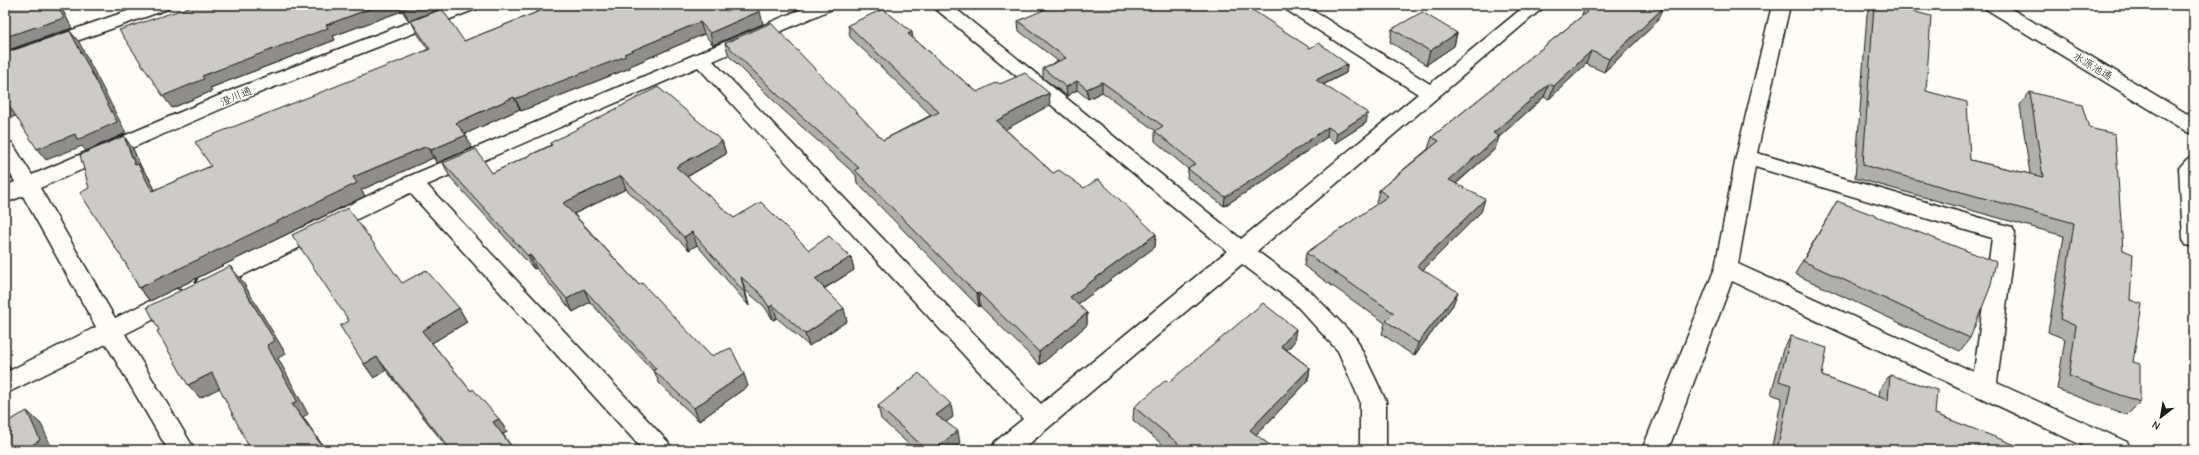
<svg xmlns="http://www.w3.org/2000/svg" width="2199" height="455" font-family="'Comic Neue','Klee One',sans-serif">
<rect width="100%" height="100%" fill="#fdfcf7"/>
<filter id="ink" filterUnits="userSpaceOnUse"><feTurbulence type="fractalNoise" baseFrequency=".025" numOctaves="2"/><feDisplacementMap in="SourceGraphic" scale="8" xChannelSelector="R" yChannelSelector="G"/><feConvolveMatrix kernelMatrix="1 2 1 2 8 2 1 2 1" color-interpolation-filters="sRGB"/></filter>
<g filter="url(#ink)">
<g fill="none" stroke-linecap="round" stroke-linejoin="round">
<defs>
<path id="minor" d="M145,5H171L168,9L5,66V53Z
M454,5H479L476,9L251,96L40,188L115,318L168,292L176,289L184,292L188,298L184,304L125,334L195,450H168L106,344L5,394V373L96,327L23,196L5,203V186L15,182L5,165V141L12,143L32,175L237,88Z
M811,5H835L832,9L713,61L1041,404L1227,251L931,5H951L1241,239L1418,94L1285,9L1282,5H1304L1430,84L1526,5H1546L1257,251L1311,292L1356,338L1386,401V450H1360V401L1338,351L1295,304L1242,264L1022,450H991L995,442L1023,419L698,67L427,185L668,442L672,450H643L410,193L215,289L207,292L199,289L196,283L199,277L405,178Z
M1772,5H1790L1757,153L2012,227L2015,233L1997,383L2127,442L2131,450H2092L1732,281L1668,450H1642L1715,268L1736,157ZM1755,167L1992,238L1974,372L1738,264Z
M1983,5H2005L2194,118V134L2187,132L1986,9Z
M2194,157V247L2186,245L2183,239L2179,168L2187,159Z"/>
</defs>
<!-- minor casing -->
<use href="#minor" stroke="#1c1c1c" stroke-width="3"/>
<!-- minor -->
<use href="#minor" fill="#fdfcf7" fill-rule="evenodd"/>
</g>
<!-- wall -->
<path fill="#afafac" stroke="#1c1c1c" d="M196,5H438L440,9L409,21L402,11L333,36L335,40L210,88L212,91L172,108Z
M535,5H754L763,24L713,45L704,34L630,66V68L521,111L520,109L465,134L472,148L437,163L433,158L361,190L365,196L150,301L139,288L89,188L133,149L141,167L148,176L155,190L211,166L428,49L417,33L411,21L464,41L540,11Z
M1872,5H1888L1926,91L1970,160L2030,174L2020,105L2030,92L2123,250L2130,300L2133,362L2140,402L2127,415L2057,389L2065,339L2048,332L2064,236L1855,178L1867,14Z
M1584,8L1657,22L1604,72L1586,64L1549,99L1544,97L1499,137L1495,149L1456,184L1481,212L1423,270L1453,305L1414,356L1382,334L1385,323L1304,266L1306,253L1377,204L1376,203L1379,190L1428,149L1432,137L1582,16Z
M1018,21L1310,48L1347,64L1346,73L1323,85L1366,123L1335,143L1327,137L1261,183L1224,206L1187,178L1188,169L1155,141V131H1156L1102,92L1088,99L1077,90L1067,96L1043,78V68L1058,61L1019,31Z
M848,25L913,38L977,92L1000,84L1050,105L1005,129L1053,173L1084,188L1156,234L1155,247L1078,304L1087,313V325L1040,365L980,306L979,307L857,183L856,175L782,109L729,56L725,43L883,140L931,115L850,37Z
M1392,29L1457,33L1454,46L1426,65L1390,42Z
M722,141L726,154L687,177L734,218L809,250L851,257L854,270L824,289L847,321L809,346L777,318L773,320L764,306L745,290L749,306L697,245L689,250L626,189L574,214L639,285L711,356L748,386L699,421L659,383L655,373L590,302L573,312L536,268L534,269L450,177L443,163L492,173L551,145L550,143Z
M1837,201L1970,338L1960,351L1795,274Z
M402,283L459,308L467,322L432,343L471,391L499,419L507,432L503,434L514,450H449L386,370L374,378L364,364L349,321Z
M1791,336L1822,376L1879,397L1880,388L1890,375L1935,414L2026,450H1771L1782,398L1771,394L1783,349Z
M1294,342L1287,350L1310,368L1308,381L1256,435L1276,450H1169L1133,420L1134,407L1169,382Z
M878,406L953,417L946,422L960,444L952,450H915L881,419Z"/>
<!-- shaded-wall -->
<path fill="#8f8e8c" stroke="#1c1c1c" d="M57,5H60L72,28L5,51V37Z
M380,5H399L402,11L333,36L335,40L210,88L212,91L172,108L163,96L202,76L326,25Z
M413,5H438L440,9L409,21L403,9Z
M1662,9L1657,22L1604,72L1609,59Z
M760,11L763,24L713,45L710,33Z
M700,22L704,34L630,66V68L521,111L515,99Z
M70,31L79,42L126,133L86,151L82,146L46,160L37,149Z
M912,32L914,44L908,34Z
M1457,33L1454,46L1426,65L1430,51Z
M1591,51L1586,64L1549,99L1554,86Z
M1347,64L1346,73L1314,89L1316,80Z
M1077,81V90L1067,96L1066,87Z
M1102,82V92L1088,99L1087,89Z
M1549,84L1544,97L1499,137L1495,149L1445,193L1449,180L1493,133Z
M1049,93L1050,105L997,134L996,121Z
M514,97L520,109L463,135L456,123Z
M8,104L18,115L8,119L5,115V106Z
M1368,113L1366,123L1335,143L1337,133Z
M1328,127L1327,137L1261,183L1224,206L1225,197Z
M466,135L472,148L437,163L431,150Z
M124,136L133,149L141,167L148,176L162,204L152,191L135,165Z
M722,141L726,154L681,180L676,167Z
M427,146L433,158L361,190L365,196L150,301L139,288L353,177Z
M621,176L626,189L569,216L563,203Z
M1485,199L1481,212L1414,279L1417,266Z
M692,232L697,245L689,250L684,237Z
M1156,234L1155,247L1070,310V297Z
M530,255L536,268L534,269L528,256Z
M851,257L854,270L818,292L815,279Z
M230,266L241,279L286,354L278,358L308,414L303,417L326,450H325L292,404L267,345Z
M741,277L745,290L749,306L745,293Z
M584,289L590,302L573,312L567,299Z
M1458,292L1453,305L1414,356L1418,343Z
M979,293L980,306L979,307L977,294Z
M773,305L777,318L773,320L769,307Z
M459,308L467,322L430,344L422,331Z
M844,308L847,321L809,346L805,334Z
M1087,313V325L1040,365L1039,352Z
M1296,329L1294,342L1278,359L1281,346Z
M5,357L10,368L5,371Z
M377,357L386,370L374,378L364,364Z
M1310,368L1308,381L1248,443L1250,430Z
M212,373L224,386L200,398L188,385Z
M744,374L748,386L699,421L694,408Z
M951,404L953,417L938,428L936,415Z
M27,411L41,424L53,450H32L30,446Z
M499,419L507,432L501,435L493,422Z
M958,431L960,444L952,450H933Z"/>
<!-- building -->
<path fill="#cccbc8" stroke="#1c1c1c" d="M5,5H57L64,18L5,37Z
M196,5H380L326,25L328,28L202,76L204,79L163,96L119,30Z
M400,5H413L403,9Z
M541,5H754L760,11L710,33L700,22L624,54L626,56L515,99L514,97L456,123L466,135L431,150L427,146L353,177L357,183L139,288L126,264L80,193L89,188L80,155L124,136L135,165L138,164L152,191L211,166L195,142L430,49L411,21L442,9L464,41L545,9Z
M1055,5H1245L1310,48L1319,43L1347,64L1316,80L1368,113L1337,133L1328,127L1263,173L1225,197L1188,169L1195,164L1155,131L1163,126L1102,82L1087,89L1077,81L1066,87L1043,68L1066,58L1018,21Z
M1589,5H1663L1662,9L1609,59L1591,51L1554,86L1549,84L1493,133L1499,136L1449,180L1485,199L1417,266L1458,292L1418,343L1386,321L1394,313L1306,253L1388,196L1379,190L1439,141L1432,137L1587,12L1584,8Z
M1874,5H1888L1931,16L1926,91L1967,102L1970,160L2043,177L2030,92L2082,105L2089,128L2115,134L2123,250L2133,254L2130,300L2142,304L2133,362L2140,364V402L2069,376L2076,326L2060,319L2074,223L1863,165Z
M883,9L912,32L908,34L977,92L997,82L1000,84L1025,73L1049,93L996,121L1053,173L1059,170L1084,188L1098,179L1156,234L1070,297L1087,313L1039,352L979,293L977,294L855,170L859,168L779,96L725,43L771,23L883,140L939,112L848,25Z
M1422,12L1457,33L1430,51L1392,29Z
M70,31L117,122L77,140L75,134L37,149L8,104L5,106V53Z
M658,87L722,141L676,167L734,218L761,202L809,250L829,236L851,257L815,279L844,308L805,334L773,305L769,307L760,293L741,277L745,293L692,232L684,237L621,176L563,203L639,285L642,283L711,356L731,348L744,374L694,408L653,370L656,369L584,289L567,299L530,255L528,256L443,163L476,149L492,173L552,145L550,143Z
M1837,201L1996,262L1990,288L1970,338L1803,261Z
M348,208L402,283L426,270L459,308L422,331L471,391L473,389L499,419L493,422L514,450H451L377,357L364,364L340,326L349,321L292,235Z
M230,266L275,341L267,345L297,401L292,404L325,450H247L246,448L249,447L212,373L188,385L157,331L159,330L147,307Z
M1263,303L1296,329L1281,346L1310,368L1250,430L1276,450H1186L1134,407L1166,380L1169,382Z
M1791,336L1827,348L1822,376L1888,400L1890,375L1937,390L1935,414L2026,449V450H1777L1791,385L1779,381Z
M919,373L951,404L936,415L958,431L933,450H927L878,406Z
M27,411L40,440L30,446L32,450H5V423Z"/>
</g>
<g text-anchor="middle" stroke-width="3" stroke-linejoin="round" paint-order="stroke">
<!-- street labels -->
<g font-size="11" fill="#1c1c1c" stroke="#fdfcf7">
<text transform="translate(2093 66) rotate(31)" y="4">水源池通</text>
<text transform="translate(236 96) rotate(-23)" y="4">澄川通</text>
</g>
</g>
<!-- margin -->
<rect width="2199" height="455" fill="none" stroke="#fdfcf7" stroke-width="20"/>
<rect x="10" y="10" width="2179" height="435" fill="none" stroke="#1c1c1c" stroke-width="1.5" filter="url(#ink)"/>
<!-- north arrow -->
<g transform="translate(2161 417) rotate(211)" stroke="#fdfcf7" stroke-width="3" paint-order="stroke">
<path d="M0-3L7 15L0 10L-7 15Z" fill="#1c1c1c"/>
<text y="-6" font-size="11" font-weight="bold" text-anchor="middle" fill="#1c1c1c">N</text>
</g>
</svg>
